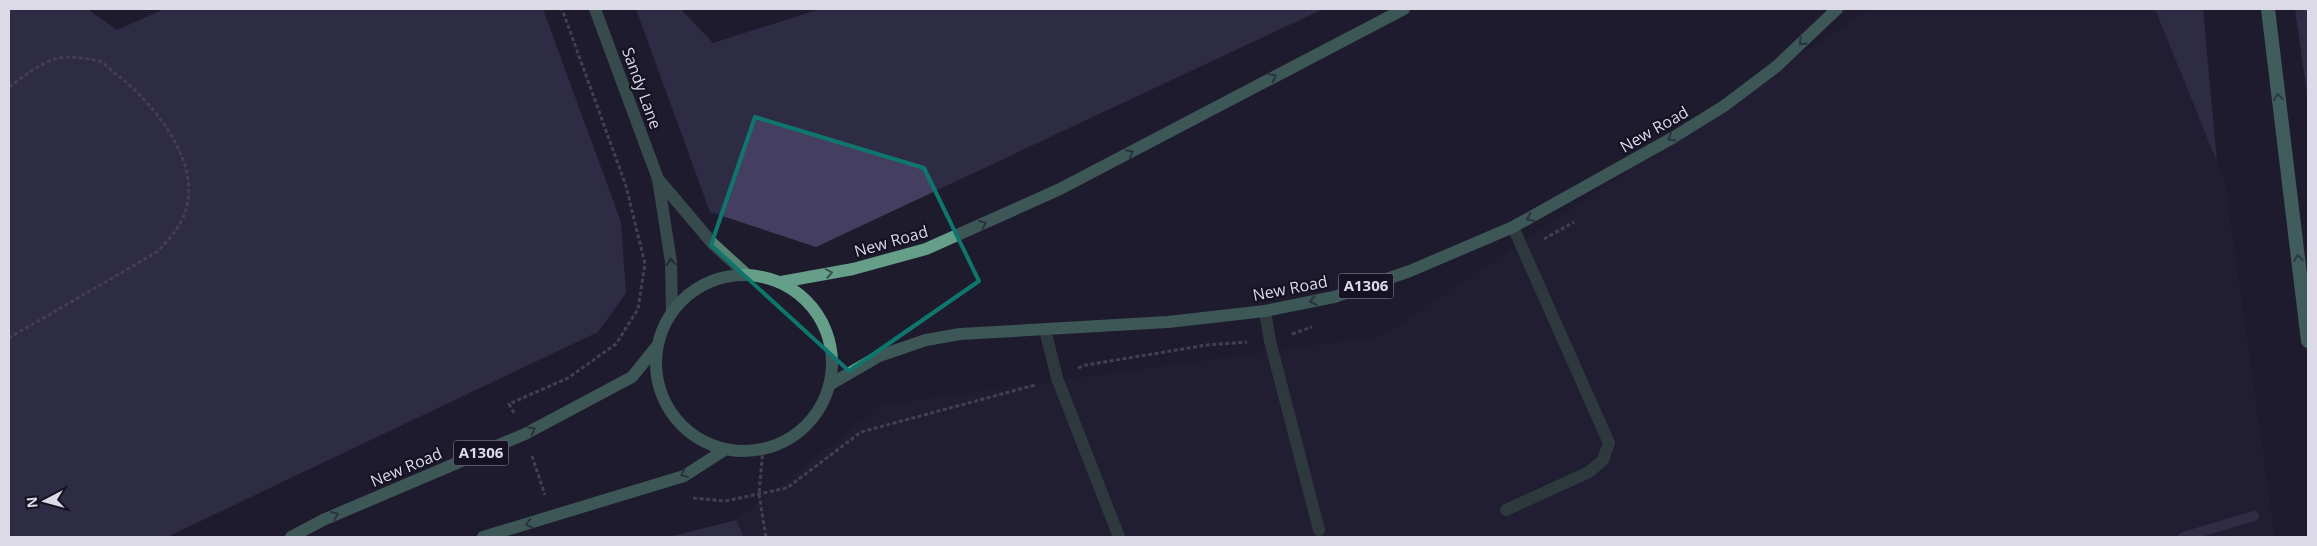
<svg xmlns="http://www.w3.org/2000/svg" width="2317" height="546" font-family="'Open Sans',sans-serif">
<rect width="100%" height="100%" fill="#1e1b2d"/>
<!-- built -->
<path fill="#26223a" d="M1869,9H2155L2225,182L2275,537H744L736,520L881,405L1382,336Z"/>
<!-- green -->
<path fill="#443e61" d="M9,9H87L117,30L164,9H543L621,222L626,293L598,332L167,537H9Z
M636,9H681L713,43L820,9H1323L816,247L710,212Z
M2155,9H2203L2217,162Z
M2295,9H2308V108V101Z
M736,520L744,537H669Z"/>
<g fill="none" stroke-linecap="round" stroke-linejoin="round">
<!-- stream -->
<path stroke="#4b4162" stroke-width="10" d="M2183,537L2254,516"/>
<!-- path -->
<path stroke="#6d6a7a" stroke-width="3" stroke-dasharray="4 2.5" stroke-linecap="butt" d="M9,87C28,74 44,58 68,57C77,57 91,59 99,61C106,64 113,73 120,77C154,105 198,158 187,205C183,225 170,238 157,252L9,338
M1544,239L1574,222
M1292,334L1312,327
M1078,368L1086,365L1207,345L1247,342
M514,413L509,404L568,378L616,344L638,309L645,264L626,186L562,9
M763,449L759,494L766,537
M532,456L545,495
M693,498L725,501L787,488L861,432L1035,385"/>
<!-- service -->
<path stroke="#435e53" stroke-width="12" d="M1265,311L1270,341L1319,530
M1045,330L1057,378L1119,537
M1506,510L1589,472L1603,460L1609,443L1513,227"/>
<!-- secondary -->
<path stroke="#578372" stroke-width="12" d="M595,9L658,179L671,262L672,310
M658,179L713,244L746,274"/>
<!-- primary -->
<path stroke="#659f89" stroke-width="12" d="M656 363a88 88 0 1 1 176 0a88 88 0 1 1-176 0Z
M781,282L853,269L926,249L1060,189L1404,9
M829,385L879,356L926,340L960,334L1168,322L1265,311L1334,297L1410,271L1513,227L1674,137L1724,106L1777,66L1837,9
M291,537L323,520L525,434L632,377L657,346
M483,537L684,476L726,449"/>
<!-- trunk -->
<path stroke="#6cac94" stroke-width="14" d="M2268,9L2308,341"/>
</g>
<!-- one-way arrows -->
<defs><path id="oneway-chevron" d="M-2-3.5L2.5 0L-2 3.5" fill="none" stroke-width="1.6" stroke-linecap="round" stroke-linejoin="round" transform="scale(1.25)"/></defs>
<g stroke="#395151">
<use href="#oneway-chevron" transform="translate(1802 42) rotate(136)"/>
<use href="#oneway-chevron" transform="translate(1273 77) rotate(-28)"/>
<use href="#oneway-chevron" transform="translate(1671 138) rotate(150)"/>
<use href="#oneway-chevron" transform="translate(1130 153) rotate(-28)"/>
<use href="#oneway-chevron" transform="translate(1530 218) rotate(153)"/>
<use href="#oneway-chevron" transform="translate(983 224) rotate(-24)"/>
<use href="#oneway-chevron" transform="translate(829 273) rotate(-11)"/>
<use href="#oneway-chevron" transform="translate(1313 301) rotate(168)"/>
<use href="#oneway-chevron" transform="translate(532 430) rotate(-28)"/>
<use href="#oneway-chevron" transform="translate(684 474) rotate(155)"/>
<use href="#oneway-chevron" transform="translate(335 515) rotate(-23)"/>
<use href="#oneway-chevron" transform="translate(529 524) rotate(164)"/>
</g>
<g stroke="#405f5c">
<use href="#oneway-chevron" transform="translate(2278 97) rotate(-97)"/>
<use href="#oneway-chevron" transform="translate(2298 258) rotate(-97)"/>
</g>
<use stroke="#2c3a3f" href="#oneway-chevron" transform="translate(671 262) rotate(-95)"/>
<!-- marked area -->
<path d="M0 0H2317V546H0ZM755,117L924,168L979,281L849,371L711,245Z" fill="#1e1b2d" fill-opacity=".55" fill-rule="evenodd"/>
<path fill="none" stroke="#0f766e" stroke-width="4" stroke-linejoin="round" d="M755,117L924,168L979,281L849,371L711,245Z"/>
<g text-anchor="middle" stroke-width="4.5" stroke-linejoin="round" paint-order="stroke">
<!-- shield labels -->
<g fill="#151223" stroke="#a09eac" stroke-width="1">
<rect x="1338.5" y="273.5" width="55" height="25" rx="4"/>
<rect x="453.5" y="440.5" width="55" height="25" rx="4"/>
</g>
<g font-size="15" font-weight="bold" fill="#dbdae6">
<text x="1366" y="291">A1306</text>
<text x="481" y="458">A1306</text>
</g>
<!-- street labels -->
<g font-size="16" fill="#dbdae6" stroke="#151223">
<text transform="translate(642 88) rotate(70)" y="6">Sandy Lane</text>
<text transform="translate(1654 129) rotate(-30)" y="6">New Road</text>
<text transform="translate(891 241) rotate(-16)" y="6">New Road</text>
<text transform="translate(1290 288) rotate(-11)" y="6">New Road</text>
<text transform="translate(406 467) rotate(-23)" y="6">New Road</text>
</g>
</g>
<!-- border -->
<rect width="2317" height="546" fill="none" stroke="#dbdae6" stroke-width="20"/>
<!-- north arrow -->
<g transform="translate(45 501) rotate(264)" stroke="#151223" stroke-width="4" paint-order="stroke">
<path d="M0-4L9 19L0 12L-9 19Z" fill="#dbdae6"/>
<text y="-8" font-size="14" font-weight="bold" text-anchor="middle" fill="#dbdae6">N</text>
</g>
</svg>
